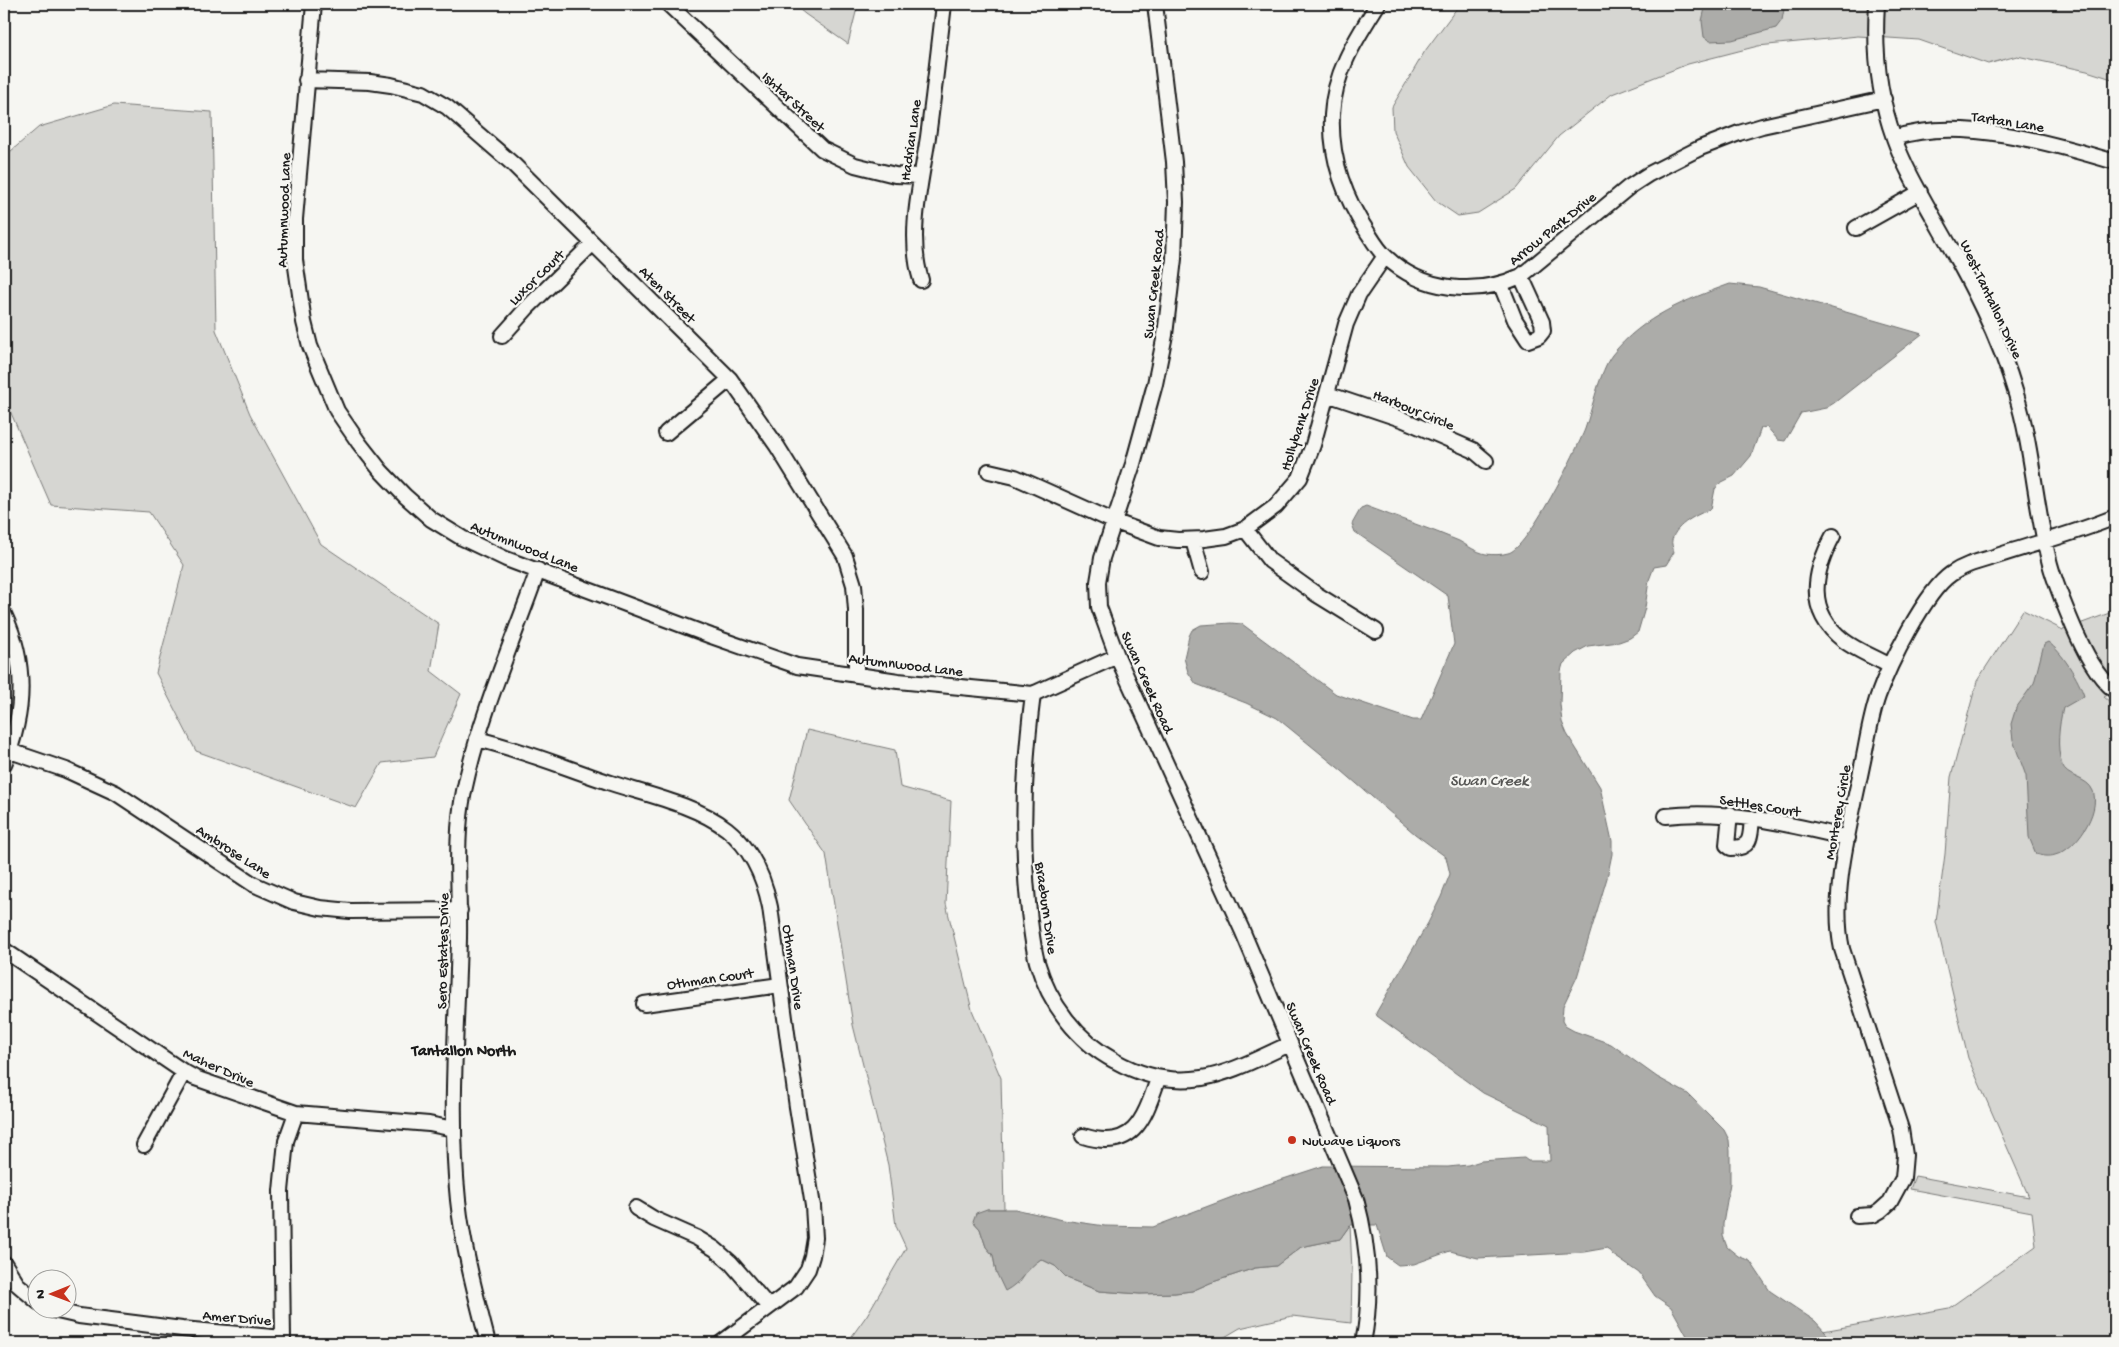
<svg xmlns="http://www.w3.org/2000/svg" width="2119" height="1347" font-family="'Gochi Hand',sans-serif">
<rect width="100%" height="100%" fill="#f6f6f2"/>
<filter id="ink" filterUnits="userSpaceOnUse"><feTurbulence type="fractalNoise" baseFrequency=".02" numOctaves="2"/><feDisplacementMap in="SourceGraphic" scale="10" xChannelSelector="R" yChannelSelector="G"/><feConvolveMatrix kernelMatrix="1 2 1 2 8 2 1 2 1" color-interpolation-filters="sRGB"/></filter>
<g filter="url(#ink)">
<!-- green -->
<path fill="#d6d6d2" stroke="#797977" d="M793,4H858L848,44L805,14Z
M1460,4H2115V80L2087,71L2017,56L1988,64L1919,40L1858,36L1758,46L1688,64L1612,94L1559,136L1516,189L1478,213L1458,216L1436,201L1409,167L1393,131L1392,107L1425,51Z
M114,105L212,112L216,330L250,414L321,544L439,624L431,671L461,694L433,757L382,763L356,808L196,751L156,673L184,565L149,512L51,505L4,397V157L39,127Z
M2023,610L2063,630L2115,611V691L2104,697L2115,706V1343H1835L1823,1331L1949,1308L2036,1246L2032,1212L1910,1189L1915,1176L2029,1197L1968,1058L1936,922L1945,854L1951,777L1977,681Z
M807,730L895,750L900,787L951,801L946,904L972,1010L1001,1078L1004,1209H987L973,1221L980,1229L986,1247L993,1255L996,1272L1018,1284L1028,1268L1041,1259L1055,1266L1067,1278L1099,1291L1140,1294L1175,1293L1192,1291L1210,1283L1255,1268L1276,1266L1301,1247L1340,1239L1350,1225L1352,1271L1351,1323L1292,1316L1240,1328L1218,1341V1343H847L867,1315L906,1248L896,1226L888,1165L853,1025L826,854L789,800Z"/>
<!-- water -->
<path fill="#acaca9" stroke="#727271" d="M1706,4H1785L1782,20L1776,28L1732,40L1710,41L1704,37L1702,21Z
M1730,284L1759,287L1922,334L1834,403L1826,408L1801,413L1785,441L1778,440L1767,427L1761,428L1751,456L1734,476L1720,483L1715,489L1711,509C1698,514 1676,524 1672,540C1671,543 1673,548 1674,552L1666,565L1654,567L1649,580L1645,608L1638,632L1630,638L1619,642L1588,646L1575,653L1563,664L1561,671L1560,704L1562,722L1567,734L1600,787L1612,841V854L1607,878L1577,977L1563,1006L1562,1021L1565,1026L1574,1031L1611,1044L1657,1077L1688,1094L1724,1130L1729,1140L1730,1151V1183L1723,1224V1236L1727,1247L1738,1256L1750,1261L1770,1291L1815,1321L1835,1343H1691L1671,1307L1655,1296L1639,1273L1613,1255L1607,1248L1584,1252L1478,1258L1450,1251L1414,1264L1398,1265L1387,1257L1377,1225H1350L1340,1239L1301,1247L1276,1266L1255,1268L1210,1283L1192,1291L1175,1293L1140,1294L1099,1291L1067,1278L1055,1266L1041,1259C1025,1270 1022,1282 1005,1291L996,1272L993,1255L986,1247L980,1229L973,1221L976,1213L987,1209H1015L1063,1220L1105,1226L1153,1227L1256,1188L1323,1166L1448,1167L1468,1165L1481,1161L1524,1158L1528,1161H1550L1549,1125L1483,1093L1377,1016L1376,1013L1428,923L1441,897L1450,874L1446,857L1415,834L1342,771L1277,718L1246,703L1196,684L1188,672L1184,658L1189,636L1192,630L1201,625L1231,623L1242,624L1336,694L1413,720H1421L1454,644L1448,596L1355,532L1352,524L1361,508L1366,506C1397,518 1429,528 1459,541C1468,546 1476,552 1486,554C1492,555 1502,555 1508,553C1527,550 1577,450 1585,429C1592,409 1600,371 1612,355C1643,316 1686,300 1730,284Z
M2048,642C2062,652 2079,680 2084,696L2063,708C2059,725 2056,748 2062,765C2066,778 2088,777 2093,791C2101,812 2076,850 2055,855C2049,857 2043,856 2036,854L2029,837L2026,776L2013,740L2011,724L2016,708L2034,683L2044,644Z"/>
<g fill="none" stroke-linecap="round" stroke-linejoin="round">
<defs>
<path id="minor" d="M314,4L295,219V260L304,322L310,346L337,411L359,443L381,471L405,496L431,519L462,538L506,559L711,636L797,666L898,681L1033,694L1117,656
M668,4L822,149L855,165L895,175L921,176
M1155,4L1174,162L1176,202L1174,259L1165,335L1155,384L1133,464L1102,558L1098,582L1099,607L1117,656L1242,930L1356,1199C1369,1247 1373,1294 1363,1343
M1378,4C1356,39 1334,72 1332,115C1330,158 1344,197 1368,233C1373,241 1379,251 1386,257C1423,292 1477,296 1521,276L1629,187L1649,174L1700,148L1739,133L1762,126L1884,99
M1877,4C1874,50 1878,94 1894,138C1905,169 1924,200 1940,229C1970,281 1999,336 2016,394C2033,449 2035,508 2050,564C2056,586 2065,607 2074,628C2084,651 2096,675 2115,691
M306,80L370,82L391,85L423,93L447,107L514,165L730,379L777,446L845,556L854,585L856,610V674
M1894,138C1958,116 2052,143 2115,162
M1856,228L1920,192
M921,280C907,235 921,183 928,137C934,92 939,48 944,4
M1501,285L1515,320L1528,340L1539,336L1543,331L1542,322L1521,276
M502,336L527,308L593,243
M1327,394L1404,420L1473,450L1486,461
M666,433L730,379
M989,471L1015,477L1113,521L1159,538L1178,540L1204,539L1226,536L1245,529L1276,506L1300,478L1313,445L1346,324L1359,294L1385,256
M1245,529L1270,561L1316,594L1376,631
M1833,536C1813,573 1806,611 1843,640C1857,651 1875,657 1890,666
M1193,540L1202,572
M4,614C27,663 25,714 4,764
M1033,694C1024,764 1021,832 1028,902C1030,922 1032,943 1037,962C1049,1003 1077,1041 1115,1061C1142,1076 1170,1083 1202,1078C1232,1073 1262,1056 1290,1044
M477,739C523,750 566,768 611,783C648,795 696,805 727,829C752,849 764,877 770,907L797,1107L813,1206L815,1238L812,1256L808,1269L796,1287L721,1343
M10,751L66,770L116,793L253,884L294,902L320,908L350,911L460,910
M1730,814L1727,845L1731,848C1753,848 1750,836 1752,818
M1666,816C1727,809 1788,824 1848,838
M4,950L184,1072L195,1078L296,1113L429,1124L454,1129
M644,1004L780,985
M1083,1136C1134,1152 1144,1119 1158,1079
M144,1145L184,1072
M636,1208L654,1219L697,1238L715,1249L731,1263L768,1306
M1857,1216L1873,1215L1880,1211L1890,1202L1903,1178L1905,1155L1901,1129L1842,949C1830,894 1851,821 1862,766C1867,743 1870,719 1878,696C1889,665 1925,592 1951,574C1965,564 1981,561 1997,556C2036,543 2077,533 2115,517
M4,1263L17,1284L38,1302
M53,1310L79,1316L182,1329L283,1338L281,1191L286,1141L296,1113
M488,1343C476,1296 463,1248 458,1200C449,1113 457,1025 459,938C460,890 454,838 464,791C480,715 512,644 538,570"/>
</defs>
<!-- minor casing -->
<use href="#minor" stroke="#1c1c1c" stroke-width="18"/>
<!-- minor -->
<use href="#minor" stroke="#f6f6f2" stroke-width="14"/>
</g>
</g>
<!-- markers -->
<circle fill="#c8321e" stroke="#f6f6f2" stroke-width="2" cx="1292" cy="1140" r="5"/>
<g text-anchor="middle" stroke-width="4.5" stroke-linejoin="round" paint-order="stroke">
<!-- street labels -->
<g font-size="15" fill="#1c1c1c" stroke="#f6f6f2">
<text transform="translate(794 101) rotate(43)" y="5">Ishtar Street</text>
<text transform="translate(2008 121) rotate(9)" y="5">Tartan Lane</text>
<text transform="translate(910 140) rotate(-82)" y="5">Hadrian Lane</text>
<text transform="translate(283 210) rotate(-88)" y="5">Autumnwood Lane</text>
<text transform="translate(1552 228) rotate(-39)" y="5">Arrow Park Drive</text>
<text transform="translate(536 277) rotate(-45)" y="5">Luxor Court</text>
<text transform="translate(1153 284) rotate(-84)" y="5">Swan Creek Road</text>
<text transform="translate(668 294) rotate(45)" y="5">Aten Street</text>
<text transform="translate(1992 299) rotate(65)" y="5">West Tantallon Drive</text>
<text transform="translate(1414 409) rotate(22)" y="5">Harbour Circle</text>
<text transform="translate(1299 424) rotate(-72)" y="5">Hollybank Drive</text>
<text transform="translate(525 546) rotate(22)" y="5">Autumnwood Lane</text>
<text transform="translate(906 664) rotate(7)" y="5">Autumnwood Lane</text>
<text transform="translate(1148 682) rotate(66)" y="5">Swan Creek Road</text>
<text transform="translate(1760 805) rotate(9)" y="5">Settles Court</text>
<text transform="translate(1837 812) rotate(-80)" y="5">Monterey Circle</text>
<text transform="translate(234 851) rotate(33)" y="5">Ambrose Lane</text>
<text transform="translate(1047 908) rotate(82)" y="5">Braeburn Drive</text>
<text transform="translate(442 951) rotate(-89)" y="5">Sero Estates Drive</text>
<text transform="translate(794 967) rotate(82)" y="5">Othman Drive</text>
<text transform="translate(710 978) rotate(-8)" y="5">Othman Court</text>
<text transform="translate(1312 1053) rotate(67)" y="5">Swan Creek Road</text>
<text transform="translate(219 1067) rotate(24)" y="5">Maher Drive</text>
<text transform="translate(237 1317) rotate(5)" y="5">Amer Drive</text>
</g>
<!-- poi labels -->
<g font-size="15" fill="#1c1c1c" stroke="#f6f6f2" text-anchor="start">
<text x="1302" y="1145">Nuwave Liquors</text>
</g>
<!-- water labels -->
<g font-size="16" font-style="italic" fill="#565654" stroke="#f6f6f2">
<text x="1489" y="785">Swan Creek</text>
</g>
<!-- neighbourhood labels -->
<g font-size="16" font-weight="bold" fill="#1c1c1c" stroke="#f6f6f2">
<text x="464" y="1055">Tantallon North</text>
</g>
</g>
<!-- margin -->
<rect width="2119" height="1347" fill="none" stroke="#f6f6f2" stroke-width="20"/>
<rect x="10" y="10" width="2099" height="1327" fill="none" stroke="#1c1c1c" stroke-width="2" filter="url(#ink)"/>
<!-- north arrow -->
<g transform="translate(52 1294) rotate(269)"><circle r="24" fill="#f6f6f2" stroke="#9f9f9c"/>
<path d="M0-4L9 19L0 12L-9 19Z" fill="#c8321e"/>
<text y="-8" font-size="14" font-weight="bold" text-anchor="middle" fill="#1c1c1c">N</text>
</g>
</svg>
